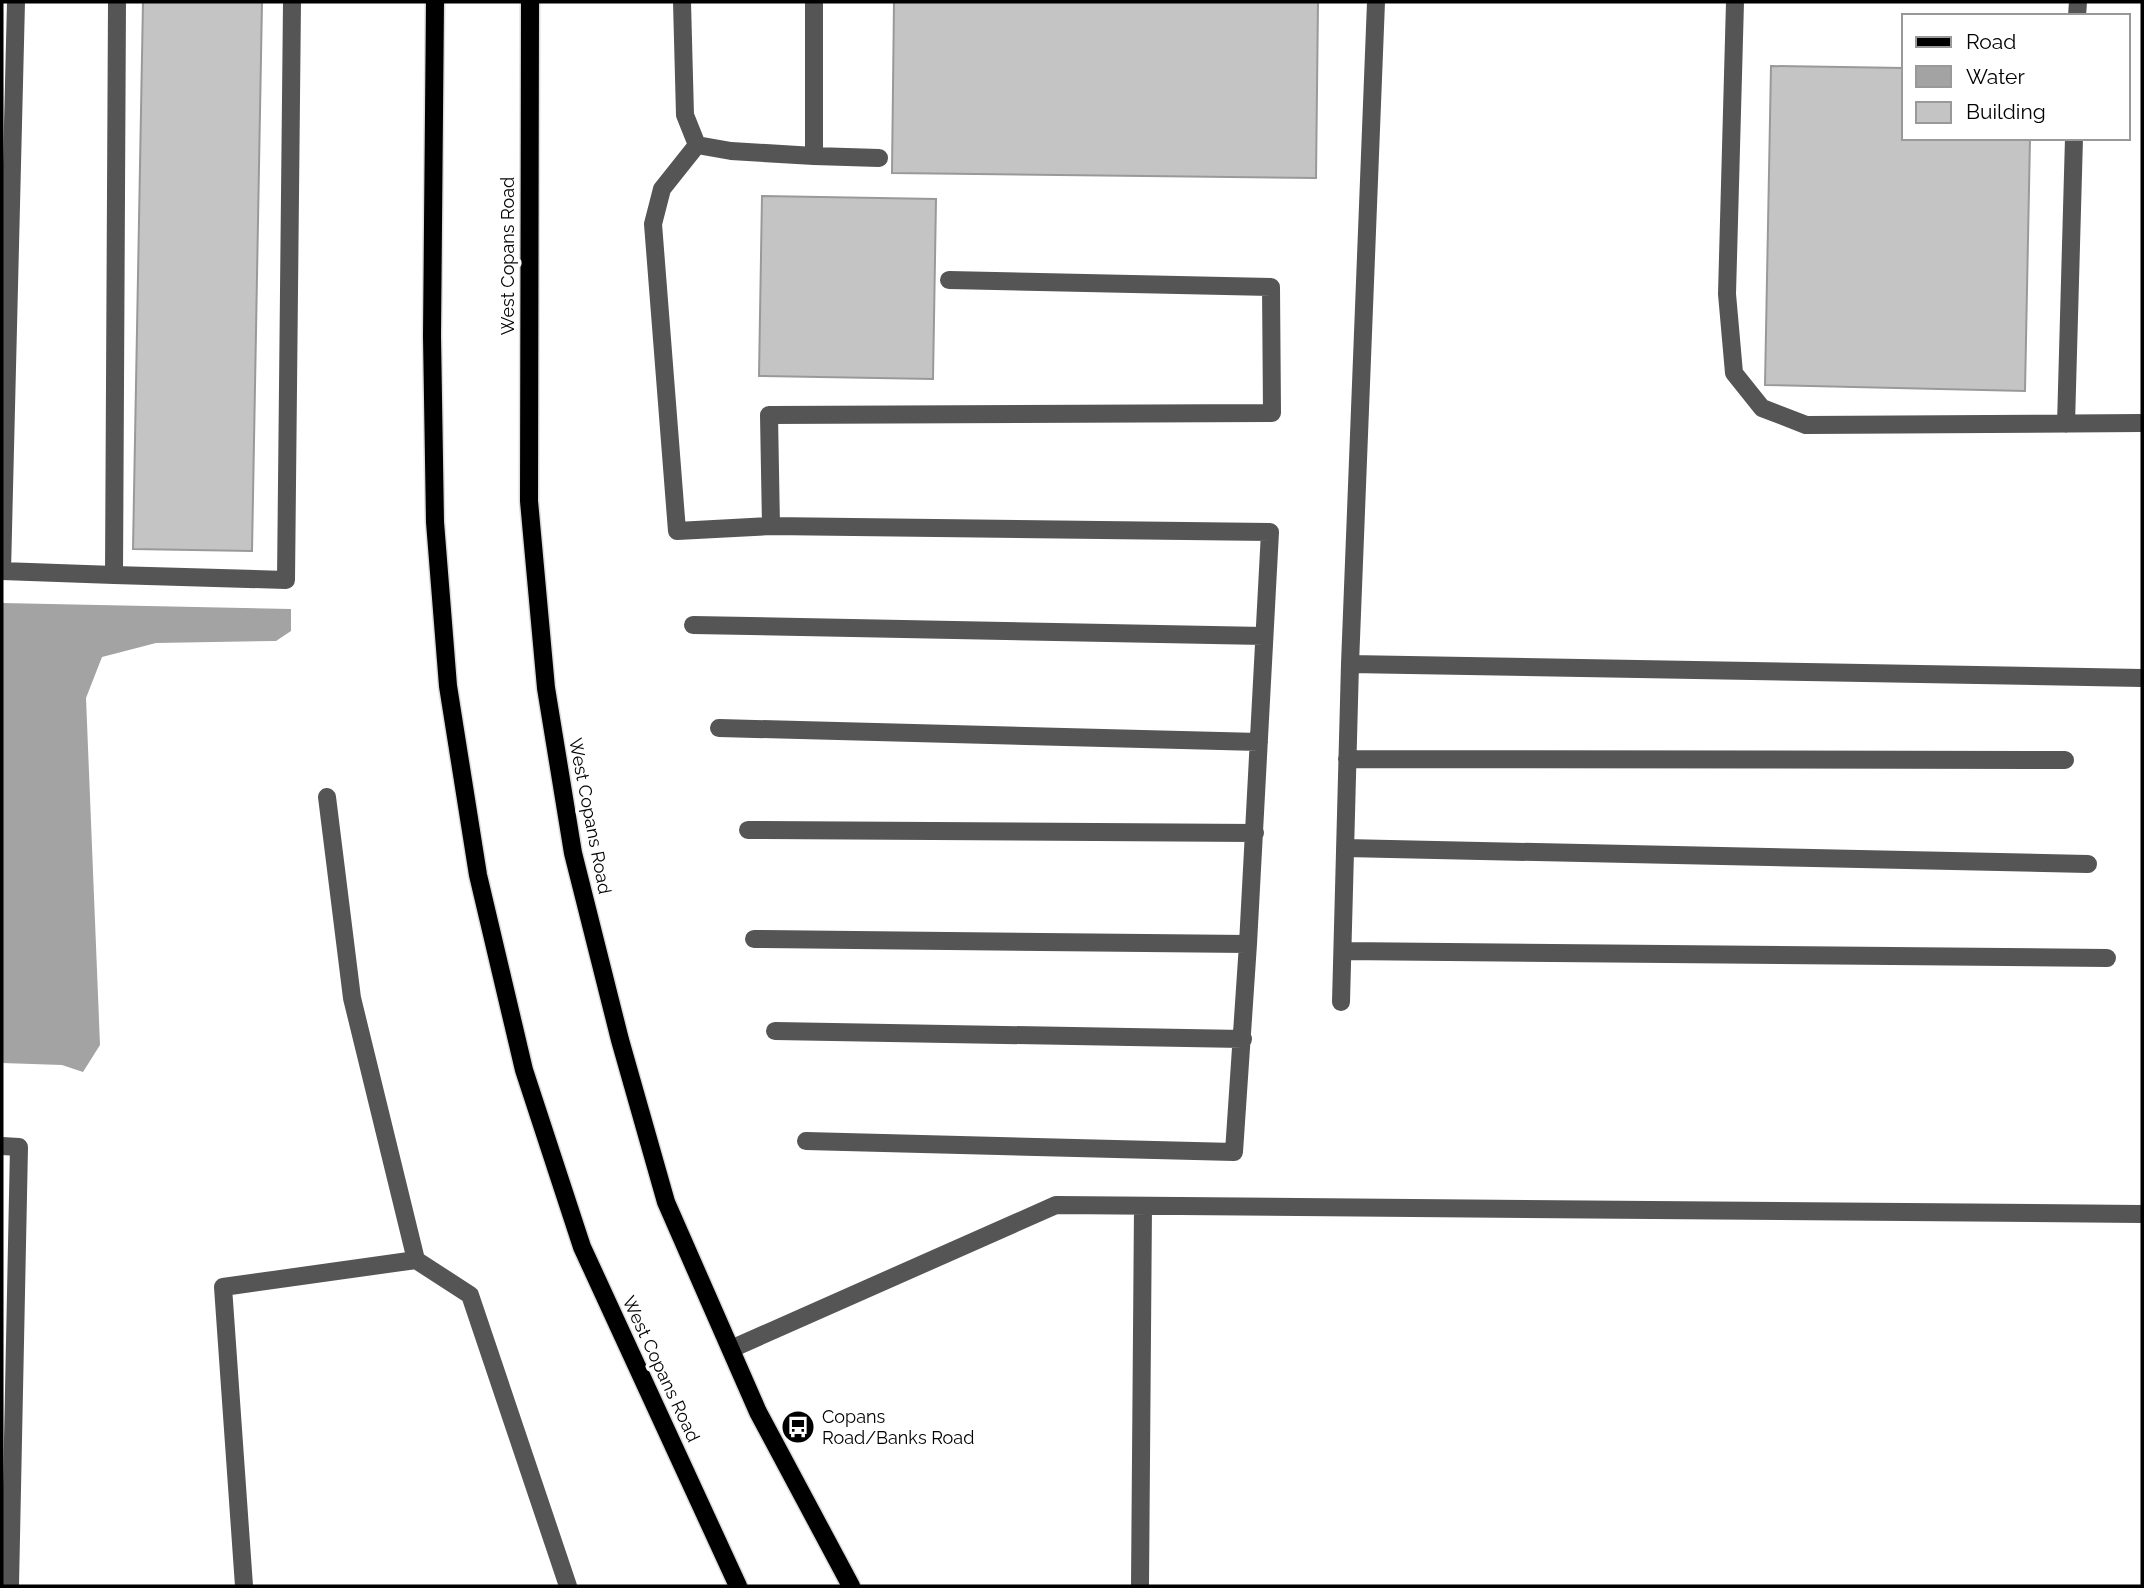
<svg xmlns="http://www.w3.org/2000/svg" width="2144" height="1588" font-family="Raleway,sans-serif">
<rect width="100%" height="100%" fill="#fff"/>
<!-- water -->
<path fill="#a3a3a3" d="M2,603L291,609V631L276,641L156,643L102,657L86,698L100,1045L83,1072L62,1065L2,1063Z"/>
<!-- building -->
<path fill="#c4c4c4" stroke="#999" stroke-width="2" d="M143,2H262L252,551L133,549Z
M894,2H1318L1316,178L892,173Z
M1771,66L1904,68V138H2030L2025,391L1765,385Z
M762,196L936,199L933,379L759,376Z"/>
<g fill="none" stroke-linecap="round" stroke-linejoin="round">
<defs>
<path id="major" d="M435,2L432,336L435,522L448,686L478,875L524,1070L582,1247L738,1586
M530,2L529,501L546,688L573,853L620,1040L666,1202L758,1412L851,1586"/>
</defs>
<!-- major casing -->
<use href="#major" stroke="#dbdbdb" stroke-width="21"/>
<!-- minor -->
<path stroke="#555" stroke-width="18" d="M16,2L2,571L114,575
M117,2L114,575L286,580L292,2
M682,2L685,115L697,145
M814,2V156L879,158
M1735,2L1727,294L1734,373L1762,408L1806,425L2142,423
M2077,16L2078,2
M697,145L662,189L653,224L677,531L771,526L1270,532L1248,944L754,939
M697,145L731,151L814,156
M2066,424L2074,138
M771,526L769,415L1272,413L1271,287L949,280
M693,625L1264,636
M1350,664L2142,678
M719,728L1259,742
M1347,759L2065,760
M327,797L352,998L416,1260
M748,830L1255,833
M1345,848L2088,864
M1343,951L2107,958
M1341,1002L1350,664L1376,2
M775,1031L1243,1039
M806,1141L1234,1152L1248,944
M2,1146L19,1147L10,1586
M731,1349L1056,1205L2142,1214
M244,1586L223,1287L416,1260L470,1295L568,1586
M1140,1586L1143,1206"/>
<!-- major -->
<use href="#major" stroke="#000" stroke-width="18"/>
</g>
<!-- icons -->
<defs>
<symbol id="bus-disc" viewBox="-11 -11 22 22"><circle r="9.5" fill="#000" stroke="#fff"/><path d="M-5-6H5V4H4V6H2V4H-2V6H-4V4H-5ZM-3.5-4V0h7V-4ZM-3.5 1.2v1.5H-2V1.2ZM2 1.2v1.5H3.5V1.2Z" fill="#fff"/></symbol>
</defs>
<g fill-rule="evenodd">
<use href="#bus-disc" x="779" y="1408" width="38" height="38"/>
</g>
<g text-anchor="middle" stroke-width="7" stroke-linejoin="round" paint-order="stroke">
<!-- street labels -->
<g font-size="18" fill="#000" stroke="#fff">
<text transform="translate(508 256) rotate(-90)" y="6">West Copans Road</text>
<text transform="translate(590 816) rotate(79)" y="6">West Copans Road</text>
<text transform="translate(661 1369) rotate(65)" y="6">West Copans Road</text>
</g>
<!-- poi labels -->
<g font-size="18" fill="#000" stroke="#fff" text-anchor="start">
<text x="822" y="1423">Copans<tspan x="822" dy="21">Road/Banks Road</tspan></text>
</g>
</g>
<!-- border -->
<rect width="2144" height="1588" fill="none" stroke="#000000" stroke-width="7"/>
<!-- legend -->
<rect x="1902" y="14" width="228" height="126" fill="#ffffff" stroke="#999999" stroke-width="2"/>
<rect x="1916" y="37" width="35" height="10" fill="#000000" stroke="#999999" stroke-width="2"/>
<text x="1966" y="49" font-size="21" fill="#000000">Road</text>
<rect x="1916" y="66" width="35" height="21" fill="#a3a3a3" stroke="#999999" stroke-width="2"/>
<text x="1966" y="84" font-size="21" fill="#000000">Water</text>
<rect x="1916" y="102" width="35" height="21" fill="#c4c4c4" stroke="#999999" stroke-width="2"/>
<text x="1966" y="119" font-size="21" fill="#000000">Building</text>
</svg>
